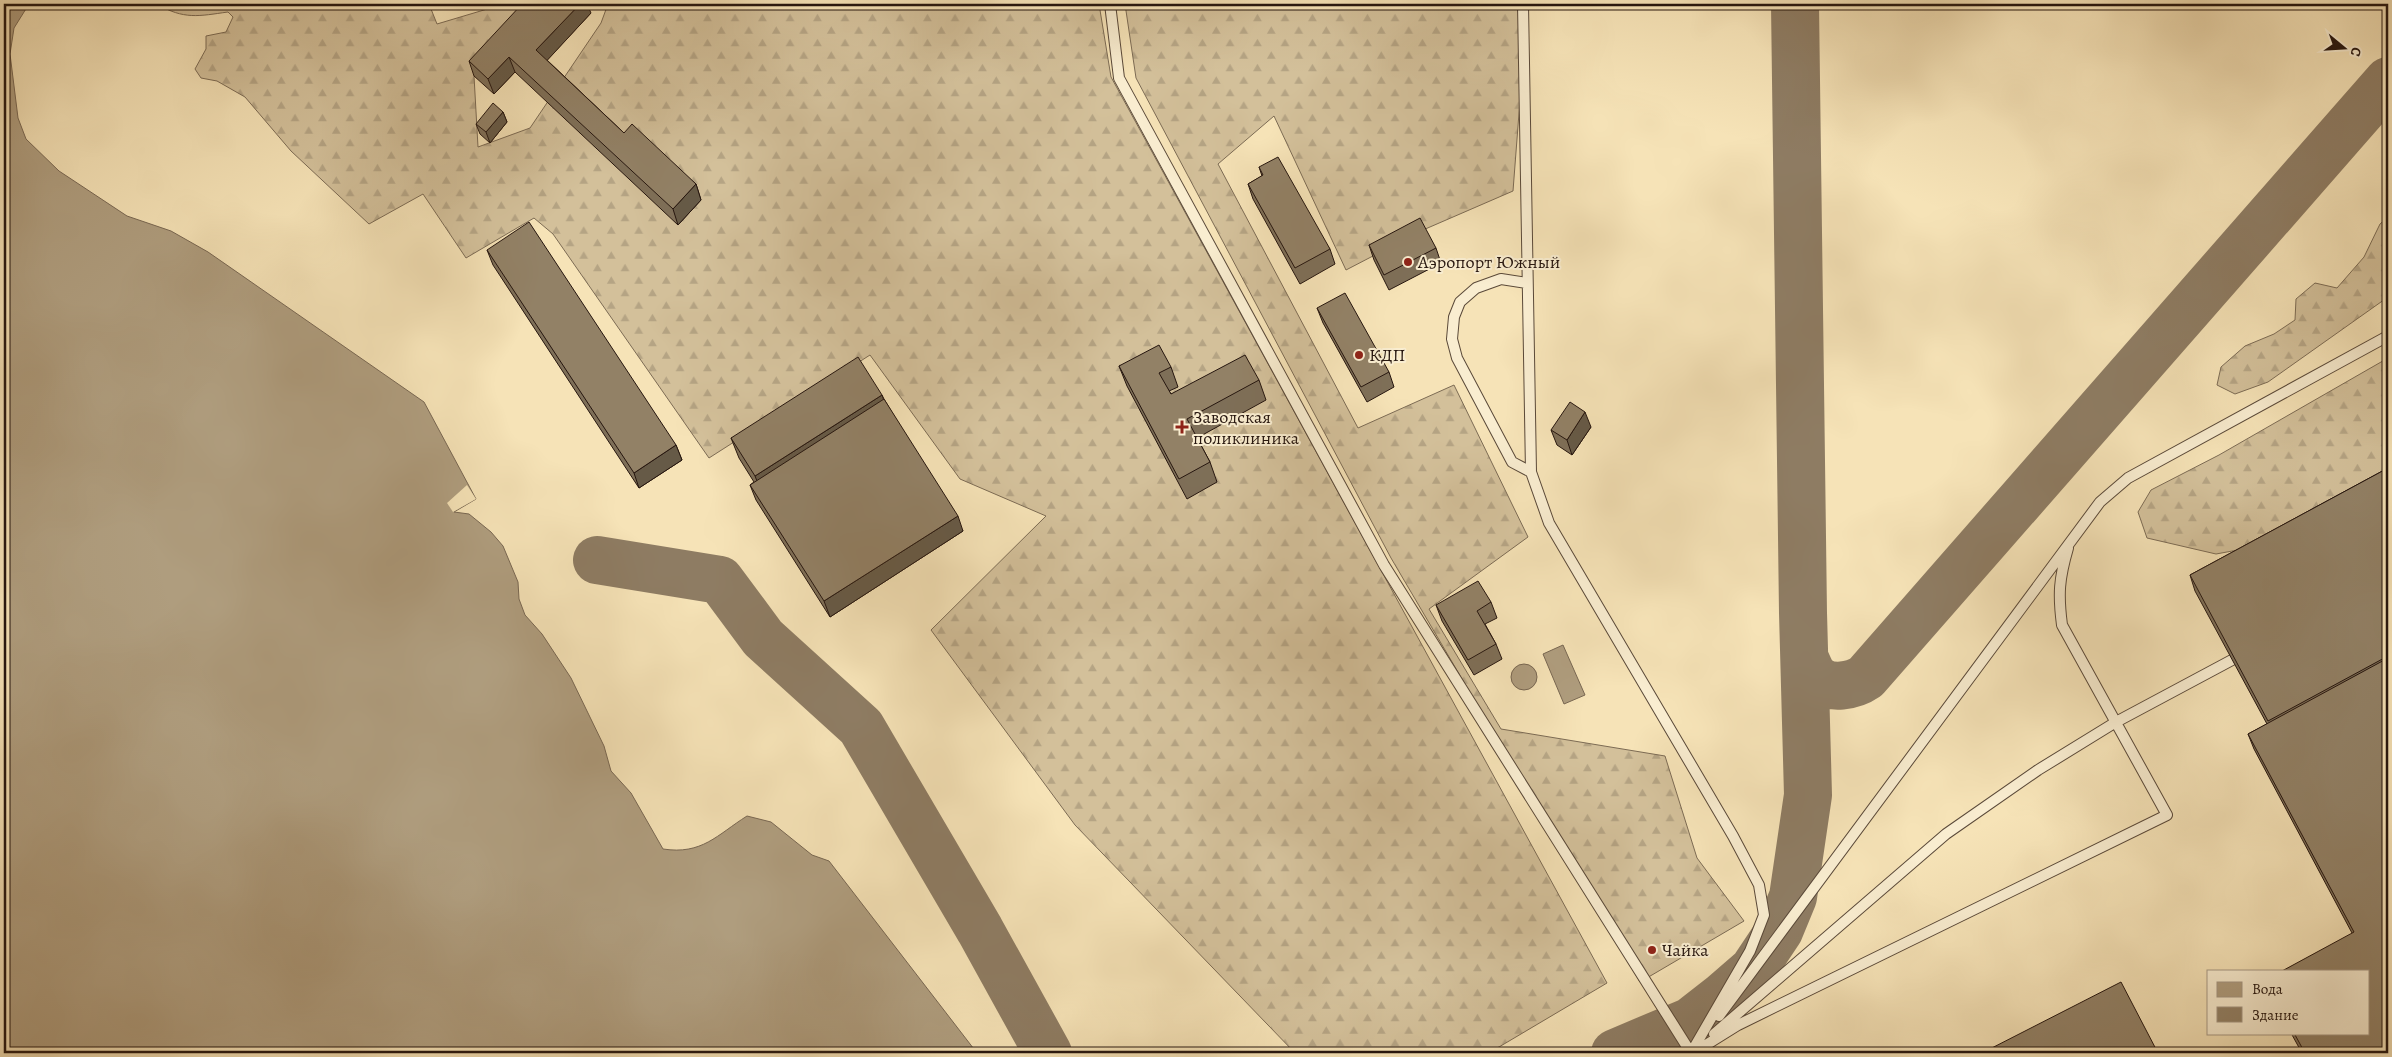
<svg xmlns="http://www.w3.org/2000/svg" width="2392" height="1057" font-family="Alegreya,serif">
<defs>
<pattern id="forest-firs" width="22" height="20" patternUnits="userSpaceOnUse" patternTransform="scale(1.25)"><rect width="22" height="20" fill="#d3c09a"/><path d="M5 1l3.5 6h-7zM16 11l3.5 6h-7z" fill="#b5a484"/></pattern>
</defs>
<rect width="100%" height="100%" fill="#f6e3b7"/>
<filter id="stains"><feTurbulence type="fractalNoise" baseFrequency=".004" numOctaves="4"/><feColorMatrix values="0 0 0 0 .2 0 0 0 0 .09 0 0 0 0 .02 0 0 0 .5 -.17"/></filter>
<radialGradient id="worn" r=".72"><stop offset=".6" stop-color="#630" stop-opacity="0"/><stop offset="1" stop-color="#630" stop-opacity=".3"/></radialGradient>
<!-- forest -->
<path fill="url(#forest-firs)" stroke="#7c6b54" d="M157,4H429L437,24L504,4H523L474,76L478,147L530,128L601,23L608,4H1099L1111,77L1607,983L1499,1047L1483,1053H1295L1075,825L931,630L1046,516L960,479L870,355L709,458L553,234L534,218L466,258L423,194L369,224L291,151L245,97L217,81L201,78L195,69L206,49V36L226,32L233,17L228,12C199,16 184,20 157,4Z
M1125,4H1516L1525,35L1513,191L1423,230L1346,270L1274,116L1218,164L1358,428L1454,385L1528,537L1429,609L1501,729L1665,756L1697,858L1744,921L1640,982L1391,558L1136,78Z
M2388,217V297L2268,382L2235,394L2217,385L2221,367L2245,346L2274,334L2295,320L2296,299L2315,283L2337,288L2364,257L2380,224Z
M2388,358V470L2265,545L2216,554L2147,538L2138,512L2151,490L2219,455Z"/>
<!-- water -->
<path fill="#af9d7e" stroke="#786752" d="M4,4H29L14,28L10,54L18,118L26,139L59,171L127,216L171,231L208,252L424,402L476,499L454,512L469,514L491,532L503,546L518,582L519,599L525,615L542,634L571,678L604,746L611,771L631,793L663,849C702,855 717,835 747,816L771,822L812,855L829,861L977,1053H4Z
M1563,645L1585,695L1564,704L1543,654Z
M1511 677a13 13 0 1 1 26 0a13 13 0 1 1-26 0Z"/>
<!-- pier -->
<path fill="#f6e3b7" d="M467,485L476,499L453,512L447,503Z"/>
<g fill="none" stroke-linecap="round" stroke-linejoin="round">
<!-- taxiway -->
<path stroke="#8e7c63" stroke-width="48" d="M597,560L720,580L763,638L861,727L980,930L1048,1053
M1805,659C1808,665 1811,675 1817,679C1831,690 1853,686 1866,677L2388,81
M1615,1053L1691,1021L1723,996L1753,970L1779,931L1793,897L1808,795L1803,613L1795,4"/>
<defs>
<path id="service" d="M1110,4L1119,78L1384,565L1691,1053
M1523,4L1531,472L1549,523L1733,836L1759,885L1764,915L1750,951L1691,1053
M1527,283L1501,279L1476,288L1460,302L1454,317L1452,339L1457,358L1512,462L1531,472
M1719,1016L2100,502L2128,478L2388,336
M1714,1034L1946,834L2038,770L2116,722L2232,660
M1693,1053L1738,1025L2167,815L2062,625C2058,594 2059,579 2068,548"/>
</defs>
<!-- service casing -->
<use href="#service" stroke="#5a4939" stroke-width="12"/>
<!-- service -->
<use href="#service" stroke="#f9edd0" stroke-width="10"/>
</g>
<!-- wall -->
<path fill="#7e6f58" stroke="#26160f" d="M591,13L547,60L624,133L696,184L701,200L678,225L515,72L494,94L474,76L469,61Z
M503,112L507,122L490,143L480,134L476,124Z
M1259,167L1330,249L1335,264L1300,284L1253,199L1248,184L1262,176Z
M1369,245L1436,248L1441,263L1389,290L1374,260Z
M487,250L676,445L682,460L639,488L493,265Z
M1317,308L1389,372L1394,387L1367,402L1323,323Z
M1119,366L1171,367L1178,387L1169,391L1171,394L1259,380L1266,400L1197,438L1210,462L1217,482L1187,499L1127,386Z
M882,395L884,399L963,531L830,617L756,500L750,485L754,482L739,458L731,438Z
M1591,427L1572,455L1557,445L1551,430Z
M2388,468V1053H2302L2291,1033H2368L2352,933L2254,749L2248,734L2267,724L2195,591L2190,575Z
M1491,602L1497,618L1485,624L1496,644L1502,659L1474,675L1442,621L1436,605Z"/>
<!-- shaded-wall -->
<path fill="#665a47" stroke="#26160f" d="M580,4H587L591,13L542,66L536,50Z
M509,57L515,72L494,94L488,79Z
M503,112L507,122L490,143L486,132Z
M696,184L701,200L678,225L673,209Z
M882,395L889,415L763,496L755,476Z
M1585,412L1591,427L1572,455L1567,440Z
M676,445L682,460L639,488L634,473Z
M958,516L963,531L830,617L824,601Z"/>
<!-- building -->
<path fill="#928166" stroke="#26160f" d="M522,4H580L536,50L624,133L632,124L696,184L673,209L509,57L488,79L469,61Z
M493,103L503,112L486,132L476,124Z
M1278,157L1330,249L1295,268L1248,184L1263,175L1259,167Z
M1420,218L1436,248L1384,275L1369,245Z
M529,222L676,445L634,473L487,250Z
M1345,293L1389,372L1361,387L1317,308Z
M1159,345L1171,367L1159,373L1171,394L1245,355L1259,380L1187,419L1210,462L1179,479L1119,366Z
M858,357L882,395L755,476L731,438Z
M884,399L958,516L824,601L750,485Z
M1570,402L1585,412L1567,440L1551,430Z
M2388,468V656L2268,721L2190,575Z
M1478,581L1491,602L1477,611L1496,644L1468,660L1436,605Z
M2388,658V1053H2305L2294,1033H2368V971H2282L2354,932L2248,734Z
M2121,982L2158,1053H1982Z"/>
<!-- markers -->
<g fill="#8f2418" stroke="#f9edd0" stroke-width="2">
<circle cx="1408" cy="262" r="5"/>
<circle cx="1359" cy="355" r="5"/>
<path d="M1179.5 419.5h5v5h5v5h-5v5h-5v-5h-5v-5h5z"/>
<circle cx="1652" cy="950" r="5"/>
</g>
<g text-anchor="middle" stroke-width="4" stroke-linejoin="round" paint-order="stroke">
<!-- poi labels -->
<g font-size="18" fill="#26160f" stroke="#f9edd0" text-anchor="start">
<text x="1418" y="268">Аэропорт Южный</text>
<text x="1369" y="361">КДП</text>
<text x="1193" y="423">Заводская<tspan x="1193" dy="21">поликлиника</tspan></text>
<text x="1662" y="956">Чайка</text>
</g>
</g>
<!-- margin -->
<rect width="2392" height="1057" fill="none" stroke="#f6e3b7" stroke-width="20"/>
<rect x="5" y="5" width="2382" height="1047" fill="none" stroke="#26160f" stroke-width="2.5"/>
<rect x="10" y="10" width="2372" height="1037" fill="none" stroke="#26160f"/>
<!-- legend -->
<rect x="2207" y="970" width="162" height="65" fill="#f9edd0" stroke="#a59783"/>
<rect x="2217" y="982" width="25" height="15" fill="#af9d7e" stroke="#a59783"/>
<text x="2252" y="994" font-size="15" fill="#26160f">Вода</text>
<rect x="2217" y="1007" width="25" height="15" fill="#928166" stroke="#a59783"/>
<text x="2252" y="1020" font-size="15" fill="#26160f">Здание</text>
<!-- north arrow -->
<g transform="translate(2344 48) rotate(108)" stroke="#f9edd0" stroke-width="4" paint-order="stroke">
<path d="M0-4L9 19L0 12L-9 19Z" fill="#26160f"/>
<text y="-8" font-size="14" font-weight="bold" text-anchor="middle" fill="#26160f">С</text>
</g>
<rect width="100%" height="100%" filter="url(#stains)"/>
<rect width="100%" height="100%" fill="url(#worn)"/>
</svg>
